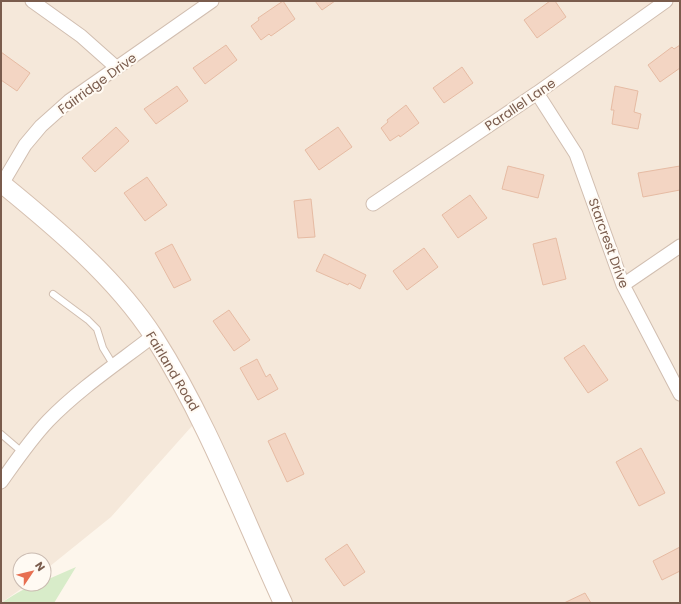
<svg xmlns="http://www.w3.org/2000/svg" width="681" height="604" font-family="Poppins,sans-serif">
<rect width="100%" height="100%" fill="#fdf6ec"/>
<!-- residential -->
<path fill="#f5e8da" d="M1,1H680V603H285L200,417L111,517L44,571V560H20V584H28L1,603Z"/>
<!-- green -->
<path fill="#d8ecc9" d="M76,567L54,603H1C14,595 29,584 44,584V581Z"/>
<!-- building -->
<path fill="#f3d5c3" stroke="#e6bba3" d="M283,1L295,19L271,36L269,34L261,40L251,26L259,20L258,18Z
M315,1H335L322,10Z
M550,1H555L566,17L537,38L524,20Z
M226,45L237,60L205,84L193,68Z
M680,45V68L660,82L648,65L672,47L674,49Z
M1,52L30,73L17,91L1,80Z
M462,67L473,83L444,103L433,88Z
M177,86L188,101L156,124L144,109Z
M615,86L638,91L634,112L641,114L638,129L612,124L614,110H611Z
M406,105L419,123L400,137L399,135L390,141L381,128L388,122L387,120Z
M116,127L129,141L95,172L82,158Z
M338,127L352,147L319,170L305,150Z
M508,166L544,175L538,198L502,189Z
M680,166V190L643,197L638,173Z
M147,177L167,205L145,221L124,193Z
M470,195L487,218L458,238L442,215Z
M311,199L315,237L298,238L294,201Z
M556,238L566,279L543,285L533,244Z
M172,244L191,280L174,288L155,253Z
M424,248L438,267L407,290L393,271Z
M324,254L366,275L360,289L349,283L348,285L316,271Z
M229,310L250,340L234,351L213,321Z
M584,345L608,380L588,393L564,358Z
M257,359L266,377L270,374L278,389L258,400L240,368Z
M285,433L304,474L287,482L268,441Z
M641,448L665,493L639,506L616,462Z
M347,544L365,572L344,586L325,559Z
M680,547V571L662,580L653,561Z
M585,593L591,603H564Z"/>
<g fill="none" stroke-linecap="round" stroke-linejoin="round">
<defs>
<path id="service" d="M53,294L88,320L97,329L103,348L114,366
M1,434L22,452"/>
<path id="minor" d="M32,1L81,36L117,68
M537,93L576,154L623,285L680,394
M2,184L25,145L41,126L69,101L212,1
M373,204L537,93L666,1
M623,285L680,246
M1,482C16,461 30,440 48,421C79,389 118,363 153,336"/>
<path id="secondary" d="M1,183C55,227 116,278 154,337C207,420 242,514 283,603"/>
</defs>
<!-- service casing -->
<use href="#service" stroke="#d1beb0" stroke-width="8"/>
<!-- minor casing -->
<use href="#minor" stroke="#d1beb0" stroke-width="15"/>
<!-- secondary casing -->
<use href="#secondary" stroke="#d6c0b0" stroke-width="20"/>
<!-- service -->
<use href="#service" stroke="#fff" stroke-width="6"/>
<!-- minor -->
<use href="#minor" stroke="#fff" stroke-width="13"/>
<!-- secondary -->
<use href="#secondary" stroke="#fff" stroke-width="18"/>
</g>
<g text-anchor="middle" stroke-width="4" stroke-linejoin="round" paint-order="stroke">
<!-- street labels -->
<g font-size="13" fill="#7a5c4d" stroke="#fffaf3">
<text transform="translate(97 83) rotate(-36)" y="5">Fairridge Drive</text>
<text transform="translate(520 104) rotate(-34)" y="5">Parallel Lane</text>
<text transform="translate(609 243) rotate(70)" y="5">Starcrest Drive</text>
<text transform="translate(173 371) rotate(59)" y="5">Fairland Road</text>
</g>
</g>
<!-- border -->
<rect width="681" height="604" fill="none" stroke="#7a5c4d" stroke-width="4"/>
<!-- north arrow -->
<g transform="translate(32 572) rotate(55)"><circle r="19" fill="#fffaf3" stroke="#cabbb1"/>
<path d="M0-3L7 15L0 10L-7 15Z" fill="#e76f51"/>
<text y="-6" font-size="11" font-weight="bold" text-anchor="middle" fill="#7a5c4d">N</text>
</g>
</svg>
